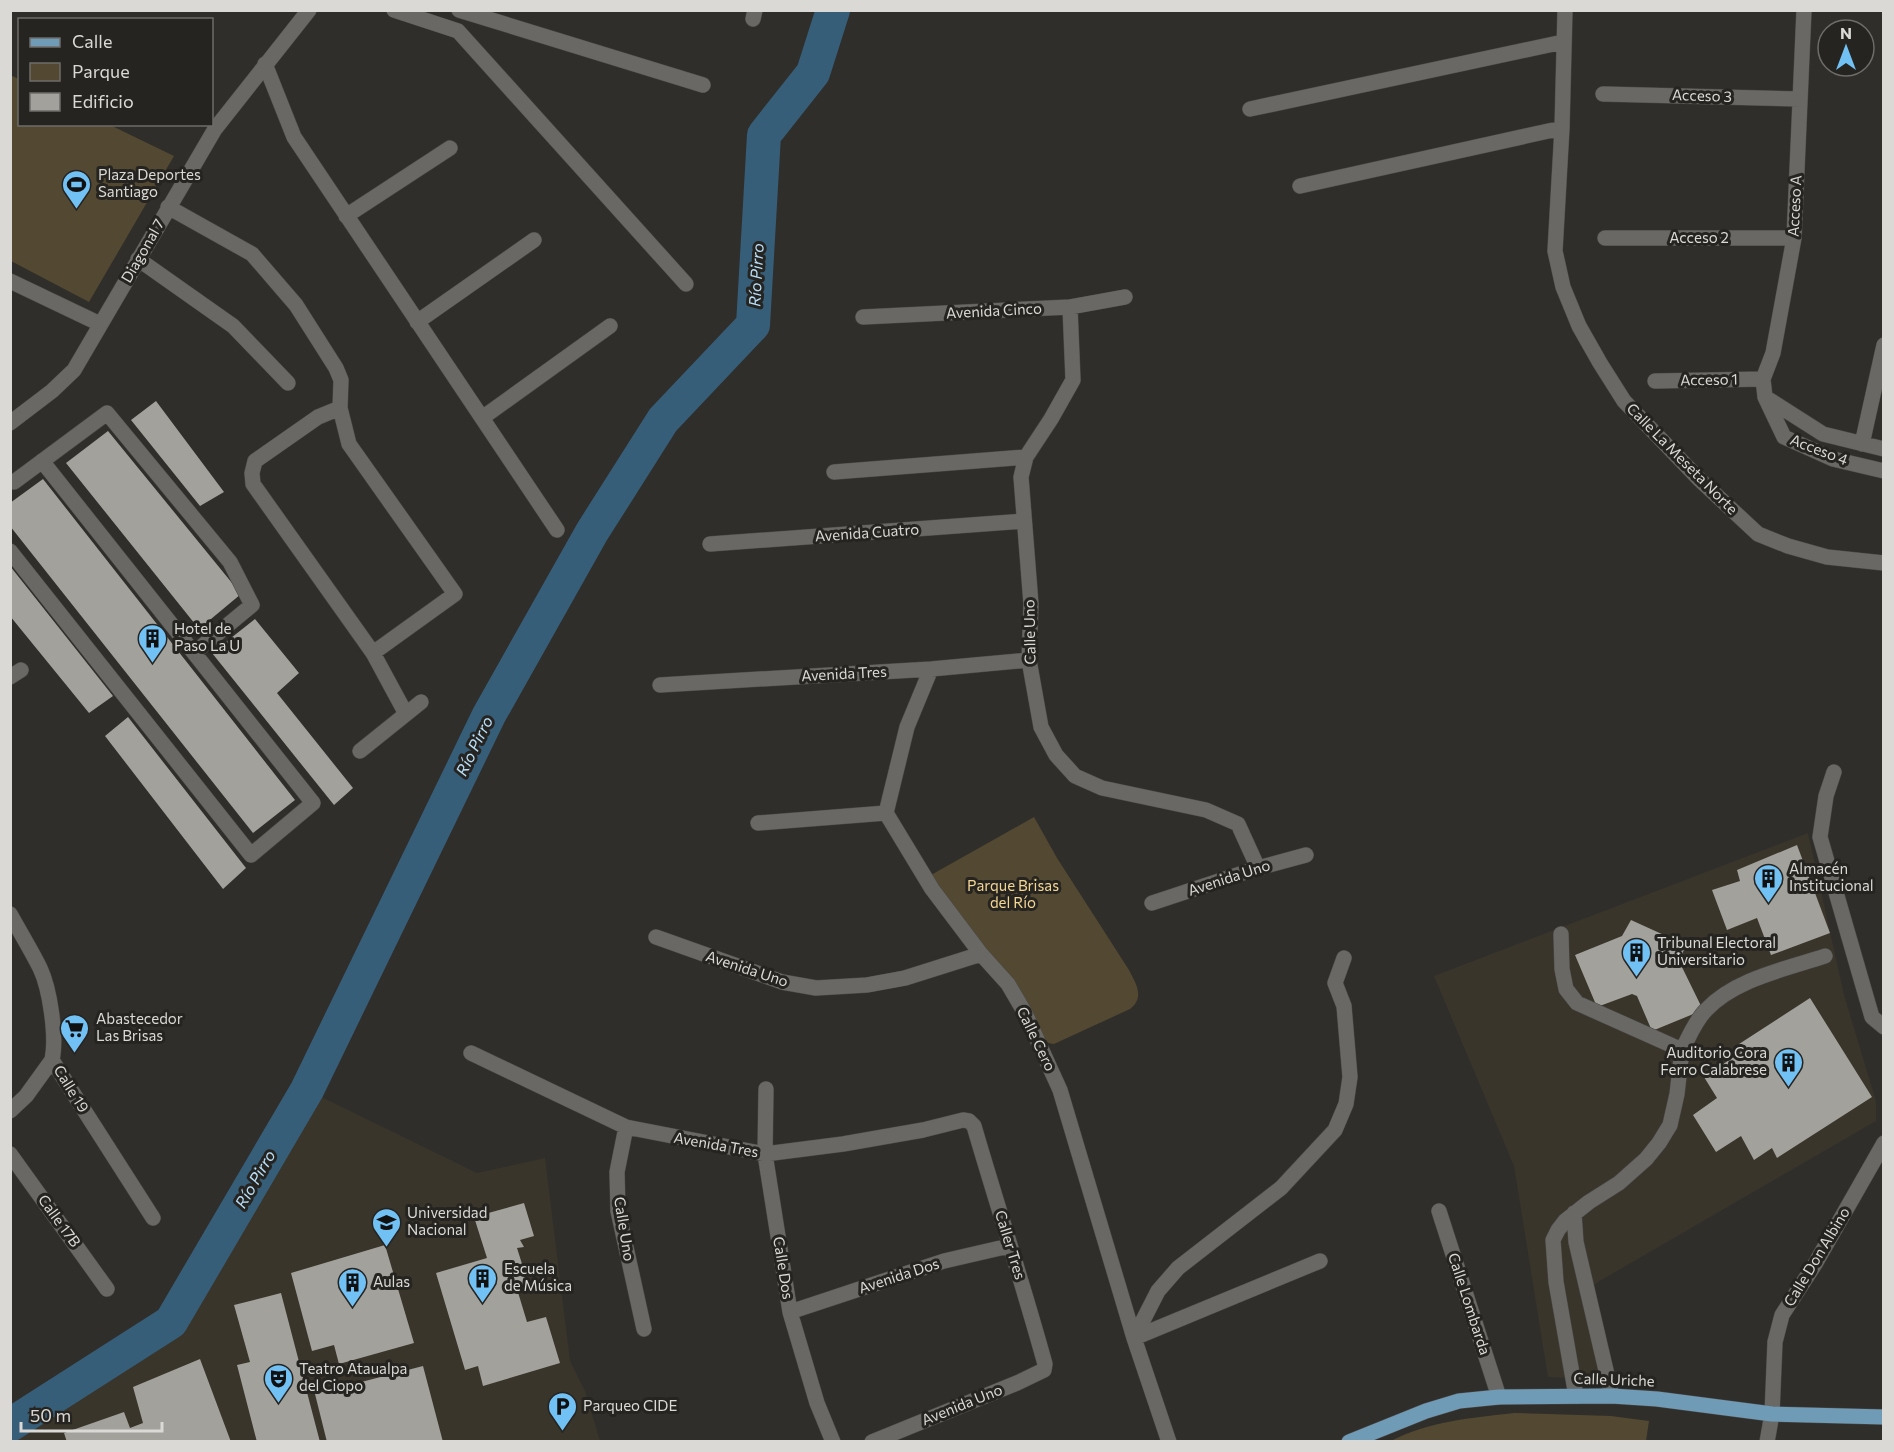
<svg xmlns="http://www.w3.org/2000/svg" width="1894" height="1452" font-family="Commissioner,sans-serif">
<rect width="100%" height="100%" fill="#2f2e2a"/>
<!-- built -->
<path fill="#39352b" d="M1808,833L1844,995L1876,1101V1121L1598,1282L1592,1287L1613,1380L1548,1377L1514,1166L1434,976Z
M307,1090L477,1173L545,1158L570,1361L585,1391L600,1441L11,1442V1425L171,1322Z"/>
<!-- green -->
<path fill="#534831" d="M10,75L19,79L20,124L110,125L174,156L89,302L11,261Z
M1034,817L1057,858L1129,970C1136,984 1145,997 1130,1009L1054,1044L1048,1043L1041,1037L931,875Z
M1514,1413L1611,1416L1649,1421L1646,1441H1391C1429,1421 1471,1418 1514,1413Z"/>
<g fill="none" stroke-linecap="round" stroke-linejoin="round">
<!-- river -->
<path stroke="#375e78" stroke-width="34" d="M10,1425L171,1322L307,1090L489,715L592,532L663,420L753,325L764,135L813,73L833,10"/>
</g>
<!-- building -->
<path fill="#a3a19c" d="M156,401L224,492L200,506L131,420Z
M108,431L241,594L199,629L66,463Z
M43,479L295,800L253,833L10,526V503Z
M10,566L113,696L89,713L10,616Z
M255,619L299,673L277,693L353,788L334,805L212,653Z
M128,717L246,868L223,889L105,736Z
M1797,845L1830,933L1771,955L1757,918L1727,930L1712,890L1740,881L1737,870Z
M1631,920L1686,945L1679,961L1703,1010L1652,1031L1637,996L1632,994L1597,1007L1575,955L1622,936Z
M1810,998L1872,1097L1777,1158L1772,1148L1754,1160L1741,1136L1716,1152L1693,1115L1717,1098L1704,1077L1741,1052L1736,1046Z
M524,1203L534,1236L520,1240L524,1247L517,1248L529,1286L517,1289L527,1322L546,1317L560,1363L483,1386L478,1366L465,1370L436,1273L487,1258L474,1217Z
M385,1245L414,1343L339,1364L334,1345L312,1351L291,1273Z
M281,1293L320,1442H257L237,1365L250,1362L234,1305Z
M200,1359L231,1442H67L64,1433L124,1412L130,1428L143,1423L133,1387Z
M423,1366L443,1442H327L315,1394Z"/>
<g fill="none" stroke-linecap="round" stroke-linejoin="round">
<defs>
<path id="minor" d="M394,10L458,31L686,284
M459,10L703,85
M1565,10L1562,128L1555,251L1563,287L1579,326L1600,363L1624,401L1700,480L1758,534L1788,546L1827,557L1884,563
M753,19L755,10
M265,64L294,137L557,530
M1603,94L1800,99
M1250,109L1563,42
M1300,186L1562,128
M168,207L252,254L296,305L336,368L341,380L340,408L349,444L455,594L373,653L253,484L252,473L255,461L318,417L340,408
M346,216L450,148
M1605,238H1794
M138,259L233,326L288,383
M10,281L100,324
M1070,307L1073,380L1051,419L1026,457L1021,477L1031,604L1029,660L1041,727L1056,755L1075,776L1102,788L1206,810L1238,824L1258,868
M863,317L1070,307L1125,297
M417,322L534,240
M1655,381L1763,379
M1765,397L1763,379L1773,353L1794,238L1804,10
M482,418L610,326
M10,423L52,391L74,370L215,129L309,10
M1862,444L1884,345
M1884,449L1823,434L1765,397L1784,437L1833,459L1884,471
M834,472L1026,457
M14,482L107,413L230,562L252,605L194,653
M710,544L1024,521
M10,551L251,855L313,803L42,461
M373,653L406,714
M931,669L907,727L886,813L932,889L981,954L1008,984L1025,1013L1060,1090L1134,1338L1169,1442
M10,677L21,670
M660,685L931,669L1029,660
M360,751L421,702
M1834,772L1826,796L1820,837L1872,1017L1884,1027
M758,823L886,813
M1152,903L1258,868L1306,855
M10,914C20,932 31,950 40,968C50,989 57,1037 52,1060L153,1218
M1561,934L1562,969L1566,989L1577,1003L1682,1050L1677,1094L1670,1125L1659,1143L1646,1159L1619,1183L1589,1202L1565,1221L1558,1230L1553,1240L1556,1282L1576,1396
M656,937L782,982L816,988L867,985L905,978L981,954
M1682,1050C1689,1037 1695,1021 1706,1010C1735,979 1786,969 1825,956
M471,1053L626,1127L765,1154L843,1144L923,1130L963,1120L969,1121L974,1126C997,1205 1023,1284 1045,1364L1044,1370L1017,1383L872,1442
M766,1089L765,1154L790,1312L817,1403L833,1442
M10,1111L26,1096L52,1060
M626,1127L617,1172L618,1211L644,1329
M10,1154L107,1289
M1439,1211L1499,1397
M1574,1213L1576,1242L1612,1396
M790,1312L944,1261L1009,1246
M1134,1338L1158,1291L1178,1268L1281,1188L1335,1130L1346,1104L1350,1077L1344,1006L1335,983L1344,958
M1134,1338L1320,1261
M1767,1442L1772,1414L1775,1342L1782,1315L1815,1264L1884,1143"/>
<path id="major" d="M1349,1442L1426,1411L1459,1401L1499,1397L1612,1396L1657,1399L1772,1414L1884,1417"/>
</defs>
<!-- minor casing -->
<use href="#minor" stroke="#4a4946" stroke-width="16"/>
<!-- major casing -->
<use href="#major" stroke="#4a4946" stroke-width="16"/>
<!-- minor -->
<use href="#minor" stroke="#6a6864" stroke-width="15"/>
<!-- major -->
<use href="#major" stroke="#6f9bb6" stroke-width="15"/>
</g>
<!-- icons -->
<defs>
<symbol id="stadium-pin" viewBox="-11 -11 22 30"><path d="M0 17L-7.5 6A9.5 9.5 0 1 1 7.5 6Z" fill="#71c1f5" stroke="#262421"/><path d="M0-5a6.5 5 0 1 0 0 10a6.5 5 0 1 0 0-10ZM-3.5-1.8h7v3.6h-7Z" fill="#111"/></symbol>
<symbol id="building-pin" viewBox="-11 -11 22 30"><path d="M0 17L-7.5 6A9.5 9.5 0 1 1 7.5 6Z" fill="#71c1f5" stroke="#262421"/><path d="M-4-6H4V6H1V3H-1V6H-4ZM-2.5-4.3h1.7v1.8h-1.7ZM.8-4.3h1.7v1.8H.8ZM-2.5-1h1.7V.8h-1.7ZM.8-1h1.7V.8H.8Z" fill="#111"/></symbol>
<symbol id="supermarket-pin" viewBox="-11 -11 22 30"><path d="M0 17L-7.5 6A9.5 9.5 0 1 1 7.5 6Z" fill="#71c1f5" stroke="#262421"/><path d="M-6-5.5h2.5l.6 2H6L4.5 2H-2.5L-4.4-4H-6ZM-1.5 3.2a1.3 1.3 0 1 0 .1 0ZM3 3.2a1.3 1.3 0 1 0 .1 0Z" fill="#111"/></symbol>
<symbol id="university-pin" viewBox="-11 -11 22 30"><path d="M0 17L-7.5 6A9.5 9.5 0 1 1 7.5 6Z" fill="#71c1f5" stroke="#262421"/><path d="M0-5L7-2L0 1L-7-2ZM-4 1L0 2.5L4 1V4Q0 6-4 4Z" fill="#111"/></symbol>
<symbol id="theatre-pin" viewBox="-11 -11 22 30"><path d="M0 17L-7.5 6A9.5 9.5 0 1 1 7.5 6Z" fill="#71c1f5" stroke="#262421"/><path d="M-5-5.5Q0-4 5-5.5V0Q5 5 0 6Q-5 5-5 0ZM-3.3-2.5H-1v1.5H-3.3ZM1-2.5H3.3v1.5H1ZM-2.8 1Q0 5.5 2.8 1Z" fill="#111"/></symbol>
<symbol id="parking-pin" viewBox="-11 -11 22 30"><path d="M0 17L-7.5 6A9.5 9.5 0 1 1 7.5 6Z" fill="#71c1f5" stroke="#262421"/><path d="M-3.5-5.5H1a3.5 3.5 0 0 1 0 7H-1V5.5H-3.5ZM-1-3.4V-.6H.8a1.4 1.4 0 0 0 0-2.8Z" fill="#111"/></symbol>
</defs>
<g fill-rule="evenodd">
<use href="#stadium-pin" x="60" y="168" width="33" height="45"/>
<use href="#building-pin" x="136" y="622" width="33" height="45"/>
<use href="#building-pin" x="1752" y="862" width="33" height="45"/>
<use href="#building-pin" x="1620" y="936" width="33" height="45"/>
<use href="#supermarket-pin" x="58" y="1012" width="33" height="45"/>
<use href="#building-pin" x="1772" y="1046" width="33" height="45"/>
<use href="#university-pin" x="370" y="1206" width="33" height="45"/>
<use href="#building-pin" x="466" y="1262" width="33" height="45"/>
<use href="#building-pin" x="336" y="1266" width="33" height="45"/>
<use href="#theatre-pin" x="262" y="1362" width="33" height="45"/>
<use href="#parking-pin" x="546" y="1390" width="33" height="45"/>
</g>
<g text-anchor="middle" stroke-width="6" stroke-linejoin="round" paint-order="stroke">
<!-- street labels -->
<g font-size="15" fill="#dad9d6" stroke="#262421">
<text transform="translate(1702 96) rotate(2)" y="5">Acceso 3</text>
<text transform="translate(1795 206) rotate(-87)" y="5">Acceso A</text>
<text x="1699" y="243">Acceso 2</text>
<text transform="translate(143 251) rotate(-60)" y="5">Diagonal 7</text>
<text transform="translate(994 311) rotate(-3)" y="5">Avenida Cinco</text>
<text transform="translate(1709 380) rotate(-1)" y="5">Acceso 1</text>
<text transform="translate(1819 450) rotate(21)" y="5">Acceso 4</text>
<text transform="translate(1682 459) rotate(45)" y="5">Calle La Meseta Norte</text>
<text transform="translate(867 533) rotate(-4)" y="5">Avenida Cuatro</text>
<text transform="translate(1030 632) rotate(-91)" y="5">Calle Uno</text>
<text transform="translate(844 674) rotate(-3)" y="5">Avenida Tres</text>
<text transform="translate(1229 878) rotate(-18)" y="5">Avenida Uno</text>
<text transform="translate(747 969) rotate(18)" y="5">Avenida Uno</text>
<text transform="translate(1036 1039) rotate(64)" y="5">Calle Cero</text>
<text transform="translate(71 1089) rotate(58)" y="5">Calle 19</text>
<text transform="translate(716 1145) rotate(10)" y="5">Avenida Tres</text>
<text transform="translate(59 1221) rotate(54)" y="5">Calle 17B</text>
<text transform="translate(624 1229) rotate(81)" y="5">Calle Uno</text>
<text transform="translate(1010 1245) rotate(73)" y="5">Caller Tres</text>
<text transform="translate(1817 1257) rotate(-59)" y="5">Calle Don Albino</text>
<text transform="translate(783 1268) rotate(81)" y="5">Calle Dos</text>
<text transform="translate(899 1276) rotate(-18)" y="5">Avenida Dos</text>
<text transform="translate(1469 1304) rotate(72)" y="5">Calle Lombarda</text>
<text transform="translate(1614 1380) rotate(2)" y="5">Calle Uriche</text>
<text transform="translate(962 1405) rotate(-22)" y="5">Avenida Uno</text>
</g>
<!-- poi labels -->
<g font-size="15" fill="#dad9d6" stroke="#262421" text-anchor="start">
<text x="98" y="180">Plaza Deportes<tspan x="98" dy="17">Santiago</tspan></text>
<text x="174" y="634">Hotel de<tspan x="174" dy="17">Paso La U</tspan></text>
<text x="1789" y="874">Almacén<tspan x="1789" dy="17">Institucional</tspan></text>
<text x="1657" y="948">Tribunal Electoral<tspan x="1657" dy="17">Universitario</tspan></text>
<text x="96" y="1024">Abastecedor<tspan x="96" dy="17">Las Brisas</tspan></text>
<text x="1767" y="1058" text-anchor="end">Auditorio Cora<tspan x="1767" dy="17">Ferro Calabrese</tspan></text>
<text x="407" y="1218">Universidad<tspan x="407" dy="17">Nacional</tspan></text>
<text x="504" y="1274">Escuela<tspan x="504" dy="17">de Música</tspan></text>
<text x="373" y="1287">Aulas</text>
<text x="299" y="1374">Teatro Ataualpa<tspan x="299" dy="17">del Ciopo</tspan></text>
<text x="583" y="1411">Parqueo CIDE</text>
</g>
<!-- park labels -->
<g font-size="15" fill="#f4d693" stroke="#262421">
<text x="1013" y="891">Parque Brisas<tspan x="1013" dy="17">del Río</tspan></text>
</g>
<!-- water labels -->
<g font-size="16" font-style="italic" fill="#b9e0fa" stroke="#262421">
<text transform="translate(756 275) rotate(-87)" y="6">Río Pirro</text>
<text transform="translate(474 746) rotate(-64)" y="6">Río Pirro</text>
<text transform="translate(255 1179) rotate(-60)" y="6">Río Pirro</text>
</g>
</g>
<!-- border -->
<rect width="1894" height="1452" fill="none" stroke="#dad9d6" stroke-width="24"/>
<!-- legend -->
<rect x="18" y="18" width="195" height="108" fill="#262421" stroke="#6e6c69" stroke-width="1.5"/>
<rect x="30" y="38" width="30" height="9" fill="#6f9bb6" stroke="#6e6c69" stroke-width="1.5"/>
<text x="72" y="48" font-size="18" fill="#dad9d6">Calle</text>
<rect x="30" y="63" width="30" height="18" fill="#534831" stroke="#6e6c69" stroke-width="1.5"/>
<text x="72" y="78" font-size="18" fill="#dad9d6">Parque</text>
<rect x="30" y="93" width="30" height="18" fill="#a3a19c" stroke="#6e6c69" stroke-width="1.5"/>
<text x="72" y="108" font-size="18" fill="#dad9d6">Edificio</text>
<!-- north arrow -->
<g transform="translate(1846 48)"><circle r="28" fill="#262421" stroke="#6e6c69" stroke-width="1.5"/>
<path d="M0-4.5L10 22L0 15L-10 22Z" fill="#71c1f5"/>
<text y="-9" font-size="16" font-weight="bold" text-anchor="middle" fill="#dad9d6">N</text>
</g>
<!-- scale -->
<path d="M21 1422v9h141v-9" fill="none" stroke="#dad9d6" stroke-width="3"/>
<text x="30" y="1422" font-size="18" fill="#dad9d6" stroke="#262421" stroke-width="4.5" paint-order="stroke">50 m</text>
</svg>
